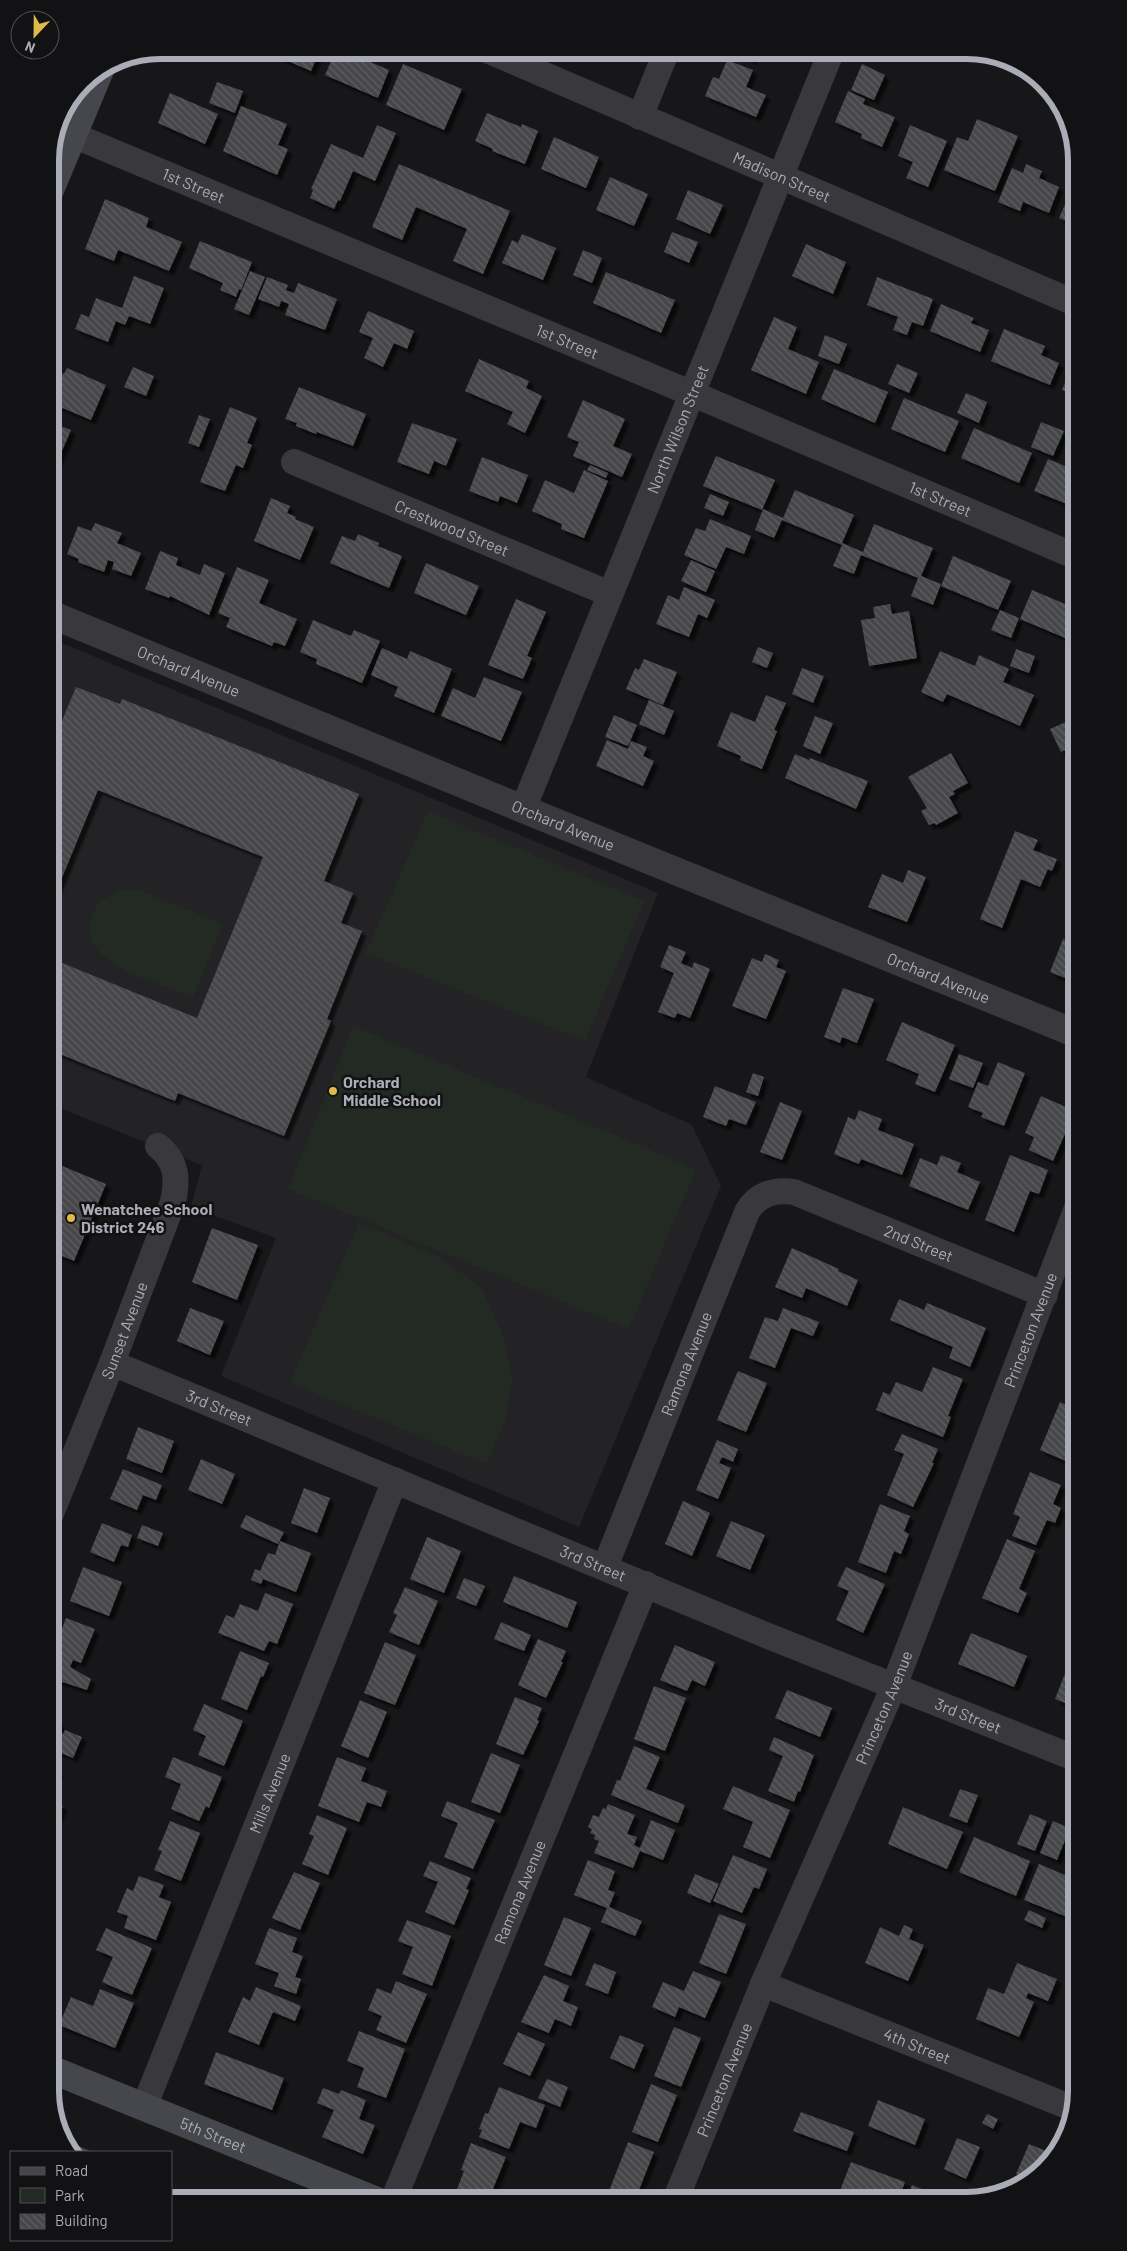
<svg xmlns="http://www.w3.org/2000/svg" width="1127" height="2251" font-family="Barlow,sans-serif">
<defs>
<pattern id="building-back-hatch" width="6" height="6" patternUnits="userSpaceOnUse" patternTransform="scale(1.25)"><rect width="6" height="6" fill="#46474a"/><path d="M-1 5l2 2M0 0l6 6M5-1l2 2" fill="none" stroke="#5e5f62"/></pattern>
<filter id="shadow"><feDropShadow dx="4.5" dy="4.5" stdDeviation="1" flood-color="#0009"/></filter>
</defs>
<rect width="100%" height="100%" fill="#171618"/>
<!-- built -->
<path fill="#232325" d="M50,638L658,893L586,1077L692,1125L721,1186L579,1527L221,1376L276,1238L191,1207L202,1165L50,1104Z"/>
<!-- green -->
<path fill="#232a24" d="M428,811L644,901L585,1041L366,953Z
M122,890H139L223,924L193,997C164,985 91,967 89,930C88,921 96,909 99,901Z
M353,1026L696,1169L629,1329L288,1189Z
M359,1223L439,1257L481,1287L504,1338L512,1379L506,1418L487,1464L290,1383Z"/>
<!-- building -->
<path fill="url(#building-back-hatch)" filter="url(#shadow)" d="M262,50H320L311,71Z
M336,50H342L389,70L378,98L325,75Z
M595,50H618L614,58Z
M728,50H756L752,60Z
M727,60L753,70L746,87L766,95L756,117L705,96L713,77L719,79Z
M403,64L462,89L444,130L386,105Z
M862,64L885,75L874,100L851,90Z
M217,82L243,91L235,113L209,103Z
M848,91L865,99L863,104L895,117L882,147L861,138L862,134L835,122Z
M170,93L218,114L205,144L158,123Z
M241,106L287,124L278,145L288,149L277,175L223,151Z
M487,113L521,127L522,124L538,131L525,164L492,151L493,149L475,141Z
M977,119L1018,136L995,191L944,170L957,137L968,141Z
M377,125L396,133L375,181L353,171L340,201L338,200L334,209L310,198L313,190L311,189L331,144L363,158Z
M910,125L947,141L928,187L906,178L913,162L898,156Z
M554,137L599,157L586,188L541,169Z
M399,164L510,211L483,274L453,261L467,229L416,207L402,240L372,227Z
M1026,164L1042,171L1039,178L1059,187L1049,213L1023,202L1020,211L998,202L1012,168L1023,173Z
M610,177L648,194L634,226L596,210Z
M688,190L723,205L710,234L676,219Z
M1070,193L1077,195V225L1059,218Z
M105,199L149,218L146,227L182,242L169,271L118,250L114,261L85,249Z
M672,232L698,242L689,263L664,252Z
M522,234L556,248L543,280L502,263L512,240L518,243Z
M200,241L252,262L241,290L239,289L236,297L220,290L223,283L189,268Z
M806,244L846,262L833,294L792,276Z
M583,250L602,258L592,283L573,275Z
M250,271L265,277L249,315L234,309Z
M606,272L675,300L661,333L593,303Z
M134,276L164,288L150,324L129,316L125,325L116,321L108,342L75,329L81,314L89,317L96,298L122,308Z
M267,277L288,285L286,290L294,293L298,283L337,299L325,330L285,315L289,304L281,301L279,307L258,299Z
M877,277L933,299L923,326L912,322L907,335L893,330L898,317L867,305Z
M941,304L974,318L971,323L989,330L980,352L930,331Z
M368,311L414,331L407,349L394,343L383,367L364,358L373,338L359,332Z
M774,317L797,327L788,349L819,362L806,394L751,370Z
M1004,329L1045,346L1041,355L1059,363L1050,385L991,361Z
M825,335L847,344L839,364L818,356Z
M479,359L529,381L526,388L542,396L525,433L507,424L513,412L465,391Z
M1074,360L1077,362V396L1062,390Z
M897,364L918,373L909,393L888,384Z
M133,367L154,376L146,396L124,387Z
M67,368L106,385L91,420L53,404L58,392L50,388V372L52,369L64,374Z
M834,369L888,392L875,423L821,399Z
M299,387L366,414L353,446L317,432L316,434L296,426L297,423L285,419Z
M966,393L987,402L979,423L957,413Z
M904,398L959,421L945,452L891,429Z
M583,400L625,419L613,446L632,454L622,477L573,456L579,442L567,437Z
M1075,403L1077,404V430L1066,425Z
M230,407L257,418L247,443L252,445L243,468L236,465L225,491L200,482Z
M199,415L210,419L199,447L188,443Z
M50,422L71,430L50,479Z
M1041,422L1064,431L1053,456L1031,447Z
M412,423L457,439L446,466L434,461L429,474L397,462Z
M974,428L1032,453L1019,483L961,458Z
M1077,452V508L1034,491L1048,459L1070,468Z
M716,456L775,480L762,510L703,486Z
M482,457L528,475L517,503L500,496L498,502L469,491Z
M590,465L608,473L606,478L587,470Z
M584,470L608,481L584,538L561,529L562,524L532,511L545,480L574,493Z
M795,490L854,515L842,543L863,552L874,524L933,548L921,576L941,584L933,605L911,596L918,578L861,555L854,574L833,566L842,545L782,520L774,538L755,530L763,509L783,518Z
M710,494L729,502L723,516L704,508Z
M271,498L290,506L287,513L296,517L295,519L314,527L300,560L254,541Z
M710,519L751,536L744,554L726,547L716,569L684,555L696,528L705,531Z
M95,523L122,533L117,543L141,553L131,576L112,569L114,562L108,560L104,572L78,562L79,559L67,554L78,526L91,531Z
M358,534L379,543L378,546L402,556L389,588L330,563L342,536L355,541Z
M160,551L178,558L176,565L200,575L204,564L225,573L209,615L170,596L169,598L145,589Z
M953,556L1011,581L998,610L941,586Z
M691,560L715,571L706,592L681,581Z
M426,563L479,586L466,615L414,593Z
M237,567L269,580L259,603L297,619L285,646L274,642L272,646L226,627L230,618L218,613Z
M684,587L715,600L707,618L698,614L689,637L656,624L668,595L679,600Z
M1032,590L1077,609V643L1020,619Z
M516,599L546,612L527,656L532,658L523,679L488,665Z
M890,604L892,614L909,611L917,658L869,666L861,620L875,618L873,607Z
M1000,610L1019,618L1011,638L991,630Z
M313,620L351,636L354,630L380,641L362,683L316,664L317,659L300,652Z
M758,647L773,653L767,668L752,662Z
M382,648L407,659L410,651L452,669L434,713L394,696L398,687L371,675Z
M1016,649L1035,656L1029,673L1010,666Z
M1077,649V666L1071,664Z
M940,651L975,666L979,655L1009,669L1003,682L1034,695L1020,726L947,694L943,702L921,692Z
M644,659L677,672L663,705L626,689L635,668L639,670Z
M802,668L824,676L813,703L792,694Z
M484,677L522,692L501,741L441,716L453,688L475,698Z
M76,687L120,704L122,699L359,794L324,881L353,893L341,923L362,931L327,1019L331,1021L284,1136L178,1093L175,1101L50,1050V958L197,1018L263,857L98,790L50,907V735L54,726L59,728Z
M766,695L786,703L774,730L777,731L762,769L740,760L741,756L717,746L731,712L755,722Z
M649,700L674,711L664,735L639,724Z
M614,715L637,725L628,746L605,737Z
M815,716L833,723L820,754L803,746Z
M1077,717V761H1076L1070,748L1061,752L1050,729Z
M607,740L628,749L631,741L647,747L643,756L654,761L643,786L596,766Z
M951,753L968,783L953,791L955,794L949,797L958,813L936,825L935,823L929,825L921,811L927,808L908,777Z
M795,754L809,760L810,758L868,781L856,809L785,778Z
M1077,802V835L1066,831Z
M1015,831L1038,840L1033,850L1057,859L1052,871L1048,869L1040,887L1021,879L1002,928L980,919Z
M908,870L926,877L907,922L868,907L882,874L903,883Z
M1063,939L1077,944V983L1050,972Z
M669,945L686,952L681,963L692,968L694,962L710,969L690,1018L677,1013L675,1018L658,1012L674,973L660,967Z
M765,954L779,960L776,967L786,971L766,1019L732,1006L752,958L762,962Z
M843,988L874,999L857,1043L842,1037L840,1043L824,1037Z
M902,1022L955,1045L935,1092L915,1084L919,1074L886,1060Z
M959,1054L983,1063L973,1088L949,1079Z
M998,1062L1025,1073L1004,1126L981,1117L983,1113L968,1107L978,1082L988,1086Z
M753,1073L764,1077L758,1096L746,1092Z
M715,1086L756,1102L746,1125L729,1119L726,1126L703,1117Z
M1041,1096L1075,1111L1053,1161L1029,1150L1034,1137L1025,1133Z
M780,1102L802,1111L782,1160L760,1152Z
M859,1110L882,1119L878,1130L914,1144L902,1175L861,1159L859,1164L834,1154L848,1117L855,1120Z
M941,1155L961,1163L957,1172L980,1182L968,1210L909,1186L920,1158L937,1165Z
M1010,1155L1048,1170L1039,1194L1030,1191L1014,1232L985,1220Z
M50,1161L106,1184L74,1261L50,1251Z
M212,1228L258,1245L237,1300L192,1282Z
M792,1248L839,1269L838,1271L858,1280L847,1306L806,1288L802,1298L775,1287Z
M899,1299L924,1310L927,1303L986,1328L970,1367L949,1358L953,1347L890,1320Z
M190,1308L224,1321L210,1355L177,1341Z
M783,1308L819,1322L813,1336L791,1328L775,1368L749,1358L765,1317L778,1321Z
M933,1367L963,1379L948,1416L951,1417L943,1437L876,1410L883,1392L890,1395L896,1382L922,1392Z
M738,1371L767,1383L746,1432L717,1420Z
M1060,1402L1077,1409V1459L1075,1465L1040,1450Z
M138,1427L174,1441L162,1473L126,1459Z
M902,1434L938,1449L932,1463H934L913,1507L887,1495L904,1454L894,1450Z
M717,1440L738,1449L733,1462L722,1457L719,1463L731,1468L718,1499L696,1490Z
M201,1459L235,1474L222,1504L188,1490Z
M123,1469L162,1485L156,1500L143,1495L137,1510L110,1499Z
M1030,1472L1061,1485L1053,1504L1061,1508L1055,1523L1047,1520L1036,1545L1012,1536L1020,1517L1013,1514Z
M304,1488L330,1498L317,1533L291,1523Z
M683,1501L710,1513L692,1556L665,1544Z
M880,1504L910,1516L904,1531L909,1534L901,1554L894,1551L886,1573L858,1562Z
M246,1515L284,1532L278,1544L240,1527Z
M731,1521L765,1535L750,1570L716,1556Z
M102,1523L132,1535L128,1547L121,1545L114,1562L90,1552Z
M142,1525L163,1533L158,1546L137,1538Z
M427,1537L461,1551L444,1593L410,1579Z
M1007,1539L1035,1551L1019,1589L1027,1593L1018,1613L982,1598Z
M280,1541L311,1553L296,1592L263,1579L261,1584L251,1580L255,1569L260,1571L268,1553L275,1555Z
M83,1567L122,1582L109,1616L70,1601Z
M846,1567L885,1584L863,1633L836,1620L849,1591L837,1586Z
M514,1576L577,1602L567,1628L503,1602Z
M464,1578L485,1586L476,1606L456,1598Z
M405,1587L438,1601L419,1645L389,1632L397,1615L393,1613Z
M265,1593L293,1604L277,1644L269,1641L264,1651L218,1633L226,1615L234,1618L240,1604L258,1611Z
M66,1618L95,1629L81,1663L73,1660L70,1667L91,1679L87,1690L53,1679L62,1656L53,1652Z
M501,1622L531,1635L524,1651L494,1639Z
M971,1633L1027,1656L1014,1687L958,1664Z
M538,1639L566,1651L561,1662H563L546,1698L518,1685Z
M385,1642L416,1655L395,1705L364,1693Z
M675,1645L715,1662L705,1686L692,1680L687,1691L660,1680Z
M240,1651L269,1663L263,1677L261,1676L247,1710L221,1699Z
M1069,1663L1077,1666V1708L1055,1699Z
M654,1686L686,1698L665,1751L634,1739Z
M787,1690L832,1708L820,1737L775,1718Z
M515,1697L542,1708L537,1720L539,1721L523,1755L496,1744Z
M360,1700L387,1712L368,1758L341,1746Z
M204,1704L243,1721L224,1766L198,1755L206,1736L193,1730Z
M50,1719L60,1723L57,1732L63,1734L65,1730L82,1737L73,1758L56,1751L59,1745L53,1743L50,1749Z
M774,1737L814,1755L800,1792L798,1791L794,1802L768,1791L783,1756L769,1750Z
M634,1746L660,1757L646,1789L685,1805L678,1823L611,1795L617,1780L620,1781Z
M491,1753L520,1765L500,1813L471,1802Z
M173,1757L222,1777L209,1808L206,1806L199,1821L171,1809L181,1784L165,1777Z
M337,1757L366,1768L361,1781L387,1791L381,1807L367,1802L359,1822L318,1806Z
M50,1766L59,1771L50,1792Z
M733,1786L790,1810L770,1858L743,1847L753,1822L723,1809Z
M960,1789L978,1795L967,1823L949,1816Z
M50,1800L63,1806L57,1820L50,1817Z
M447,1801L495,1820L473,1869L444,1857L458,1823L441,1816Z
M608,1804L635,1815L627,1834L637,1837L634,1845L640,1848L651,1820L675,1830L663,1860L640,1851L633,1868L594,1853L599,1841L594,1839L595,1835L590,1833L592,1829L588,1827L593,1815L599,1817L603,1808L606,1809Z
M903,1807L963,1832L947,1869L888,1844Z
M1030,1814L1047,1821L1035,1851L1017,1844Z
M317,1815L347,1828L328,1875L302,1864L314,1836L309,1834Z
M170,1821L200,1833L181,1881L154,1870L162,1851L158,1850Z
M1053,1821L1070,1828L1057,1860L1040,1853Z
M974,1837L1030,1861L1016,1896L959,1872Z
M733,1855L767,1869L759,1889L754,1887L742,1913L713,1901Z
M588,1860L615,1871L608,1890L615,1892L609,1907L642,1921L635,1936L601,1922L607,1908L574,1895Z
M430,1861L471,1878L466,1889L469,1890L454,1925L425,1912L438,1882L423,1876Z
M1039,1864L1077,1880V1921L1024,1900Z
M294,1872L320,1883L300,1930L272,1918Z
M695,1874L719,1884L710,1903L687,1893Z
M139,1876L164,1885L159,1897L171,1902L156,1940L124,1928L128,1916L117,1912L127,1888L133,1891Z
M1029,1910L1046,1918L1042,1928L1024,1920Z
M719,1914L746,1924L726,1974L699,1963Z
M564,1917L591,1928L571,1976L544,1965Z
M407,1920L451,1936L432,1986L402,1974L413,1947L398,1941Z
M904,1925L913,1929L909,1939L924,1945L908,1981L865,1963L880,1927L899,1936Z
M106,1928L152,1948L132,1995L102,1982L113,1957L96,1950Z
M269,1928L297,1938L292,1952L303,1956L295,1977L301,1979L296,1994L274,1986L279,1973L255,1964Z
M594,1963L616,1972L608,1994L585,1985Z
M1017,1963L1057,1979L1048,2001L1028,1993L1026,1998L1034,2002L1019,2037L976,2019L988,1988L1004,1994Z
M693,1971L721,1982L705,2018L679,2007L675,2017L652,2007L663,1982L684,1991Z
M544,1975L569,1986L563,2001L578,2007L571,2026L555,2019L549,2033L521,2022Z
M396,1981L427,1994L406,2043L376,2030L382,2016L368,2010L377,1988L391,1994Z
M256,1987L301,2006L295,2021L273,2012L259,2045L228,2032L243,1997L250,2001Z
M100,1989L134,2003L115,2048L59,2025L71,1997L93,2006Z
M1077,2017V2034L1071,2031Z
M674,2027L701,2038L681,2087L654,2076Z
M359,2031L405,2049L386,2098L357,2087L364,2068L347,2061Z
M518,2032L545,2044L530,2076L503,2064Z
M620,2035L644,2045L634,2069L610,2058Z
M1077,2044V2070L1068,2067Z
M216,2052L284,2078L272,2110L204,2084Z
M547,2079L568,2087L560,2107L538,2098Z
M651,2084L677,2095L658,2142L632,2132Z
M499,2087L545,2105L536,2128L520,2122L509,2149L479,2137L482,2130L479,2129L485,2113L488,2114Z
M323,2088L339,2094L341,2090L366,2100L359,2119L375,2125L363,2154L322,2137L334,2110L317,2103Z
M878,2100L925,2119L915,2145L868,2126Z
M801,2112L854,2132L847,2151L793,2131Z
M987,2114L998,2119L993,2129L982,2123Z
M957,2138L980,2147L966,2179L944,2169Z
M63,2139L92,2152H73Z
M628,2142L654,2152L635,2200L609,2191Z
M471,2143L506,2157L488,2201L457,2189L464,2171L461,2170Z
M1029,2144L1051,2153L1054,2144L1060,2147L1058,2152L1026,2179L1016,2174Z
M851,2162L905,2182L898,2201H836Z
M912,2185L950,2201H906Z
M189,2194L204,2201H186Z"/>
<g fill="none" stroke-linecap="round" stroke-linejoin="round">
<!-- minor -->
<g stroke="#38383d" stroke-width="26">
<path id="s1" d="M487,50L1077,304"/>
<path d="M640,117L667,50"/>
<path id="s2" d="M56,128L693,394L1077,557"/>
<path id="s3" d="M294,462L610,594"/>
<path id="s4" d="M523,809L832,50"/>
<path id="s5" d="M112,1363L768,1636L1077,1759"/>
<path id="s6" d="M50,1516L112,1363L173,1202C178,1179 177,1161 158,1146"/>
<path id="s7" d="M605,1567L747,1212C757,1194 774,1189 794,1192L1045,1295"/>
<path id="s8" d="M763,1984L1072,2108"/>
<path id="s9" d="M144,2107L395,1480"/>
<path d="M321,2201L328,2182"/>
<path id="s10" d="M393,2201L646,1584"/>
<path id="s11" d="M675,2201L763,1984L894,1686L1077,1208"/>
</g>
<!-- tertiary -->
<path stroke="#38383d" stroke-width="28" id="s12" d="M50,614L523,809L1077,1034"/>
<!-- secondary -->
<g stroke="#46474c" stroke-width="28">
<path d="M50,190L100,70"/>
<path id="s13" d="M50,2069L377,2201"/>
</g>
</g>
<!-- markers -->
<g fill="#ddba49" stroke="#121113" stroke-width="2">
<circle cx="333" cy="1091" r="5"/>
<circle cx="71" cy="1218" r="5"/>
</g>
<g text-anchor="middle" stroke-width="5" stroke-linejoin="round" paint-order="stroke">
<!-- street labels -->
<g font-size="16" fill="#aaadb6" stroke="#121113">
<text dy="6" stroke="none"><textPath href="#s1" startOffset="321">Madison Street</textPath></text>
<text dy="6" stroke="none"><textPath href="#s2" startOffset="149">1st Street</textPath></text>
<text dy="6" stroke="none"><textPath href="#s2" startOffset="554">1st Street</textPath></text>
<text dy="6" stroke="none"><textPath href="#s4" startOffset="410">North Wilson Street</textPath></text>
<text dy="6" stroke="none"><textPath href="#s2" startOffset="959">1st Street</textPath></text>
<text dy="6" stroke="none"><textPath href="#s3" startOffset="171">Crestwood Street</textPath></text>
<text dy="6" stroke="none"><textPath href="#s12" startOffset="150">Orchard Avenue</textPath></text>
<text dy="6" stroke="none"><textPath href="#s12" startOffset="555">Orchard Avenue</textPath></text>
<text dy="6" stroke="none"><textPath href="#s12" startOffset="960">Orchard Avenue</textPath></text>
<text dy="6" stroke="none"><textPath href="#s7" startOffset="572">2nd Street</textPath></text>
<text dy="6" stroke="none"><textPath href="#s6" startOffset="200">Sunset Avenue</textPath></text>
<text dy="6" stroke="none"><textPath href="#s11" startOffset="941">Princeton Avenue</textPath></text>
<text dy="6" stroke="none"><textPath href="#s7" startOffset="219">Ramona Avenue</textPath></text>
<text dy="6" stroke="none"><textPath href="#s5" startOffset="116">3rd Street</textPath></text>
<text dy="6" stroke="none"><textPath href="#s5" startOffset="521">3rd Street</textPath></text>
<text dy="6" stroke="none"><textPath href="#s11" startOffset="536">Princeton Avenue</textPath></text>
<text dy="6" stroke="none"><textPath href="#s5" startOffset="926">3rd Street</textPath></text>
<text dy="6" stroke="none"><textPath href="#s9" startOffset="338">Mills Avenue</textPath></text>
<text dy="6" stroke="none"><textPath href="#s10" startOffset="334">Ramona Avenue</textPath></text>
<text dy="6" stroke="none"><textPath href="#s8" startOffset="166">4th Street</textPath></text>
<text dy="6" stroke="none"><textPath href="#s11" startOffset="131">Princeton Avenue</textPath></text>
<text dy="6" stroke="none"><textPath href="#s13" startOffset="176">5th Street</textPath></text>
</g>
<!-- poi labels -->
<g font-size="16" font-weight="bold" fill="#aaadb6" stroke="#121113" text-anchor="start">
<text x="343" y="1088">Orchard<tspan x="343" dy="18">Middle School</tspan></text>
<text x="81" y="1215">Wenatchee School<tspan x="81" dy="18">District 246</tspan></text>
</g>
</g>
<!-- crop -->
<path d="M0 0H1127V2251H0ZM160 59H967A101 101 0 0 1 1068 160V2091A101 101 0 0 1 967 2192H160A101 101 0 0 1 59 2091V160A101 101 0 0 1 160 59Z" fill="#121113" fill-rule="evenodd"/>
<path fill="none" stroke="#aaadb6" stroke-width="6" d="M160 59H967A101 101 0 0 1 1068 160V2091A101 101 0 0 1 967 2192H160A101 101 0 0 1 59 2091V160A101 101 0 0 1 160 59Z"/>
<!-- legend -->
<rect x="10" y="2151" width="162" height="90" fill="#121113" stroke="#4f4f54"/>
<rect x="20" y="2167" width="25" height="8" fill="#46474c" stroke="#4f4f54"/>
<text x="55" y="2176" font-size="15" fill="#aaadb6">Road</text>
<rect x="20" y="2188" width="25" height="15" fill="#232a24" stroke="#4f4f54"/>
<text x="55" y="2201" font-size="15" fill="#aaadb6">Park</text>
<rect x="20" y="2214" width="25" height="15" fill="url(#building-back-hatch)" stroke="#4f4f54"/>
<text x="55" y="2226" font-size="15" fill="#aaadb6">Building</text>
<!-- north arrow -->
<g transform="translate(35 35) rotate(202)"><circle r="24" fill="#121113" stroke="#4f4f54"/>
<path d="M0-4L9 19L0 12L-9 19Z" fill="#ddba49"/>
<text y="-8" font-size="14" font-weight="bold" text-anchor="middle" fill="#aaadb6">N</text>
</g>
</svg>
